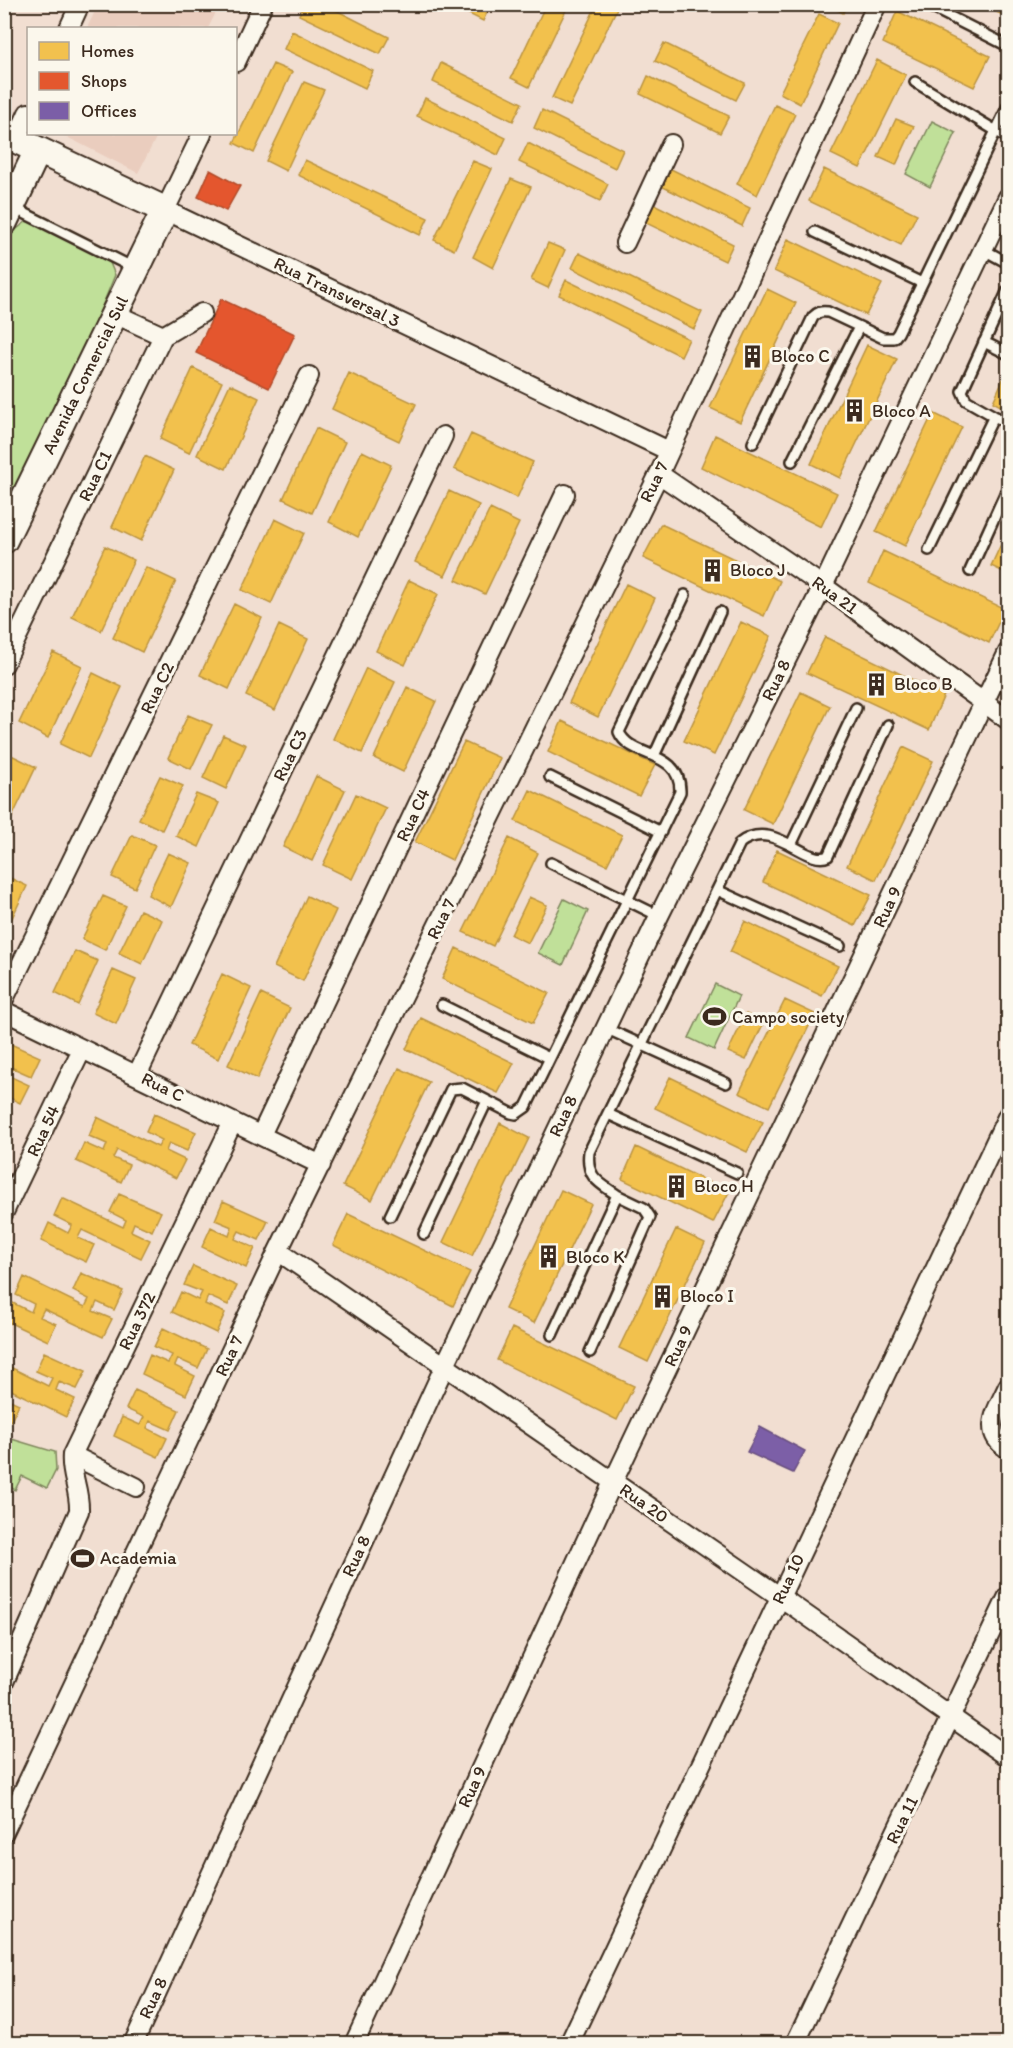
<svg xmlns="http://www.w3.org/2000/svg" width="1013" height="2048" font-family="Itim,sans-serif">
<rect width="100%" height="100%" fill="#f1ded1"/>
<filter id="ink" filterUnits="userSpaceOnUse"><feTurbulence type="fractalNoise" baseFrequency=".0167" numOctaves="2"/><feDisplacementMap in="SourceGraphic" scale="12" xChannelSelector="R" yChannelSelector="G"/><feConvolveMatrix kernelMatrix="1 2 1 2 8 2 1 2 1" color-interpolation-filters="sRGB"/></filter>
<g filter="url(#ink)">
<!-- built -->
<path fill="#eacdbe" d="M98,5V4L220,5L208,28H87Z
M61,134H158L138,173Z"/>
<!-- green -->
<path fill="#c0e099" stroke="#7e855c" stroke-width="1.5" d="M932,121L956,133L930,187L906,174Z
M27,221L108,258L115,275L91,333L5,517V252L13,232Z
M564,899L588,911L563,965L538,953Z
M715,984L739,996L714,1050L689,1038Z
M5,1437L55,1452L56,1470L47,1488L22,1476L15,1490L5,1484Z"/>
<!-- homes -->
<path fill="#f2c14e" stroke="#bb9440" stroke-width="1.5" d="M304,4H324L389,37L380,54L299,15Z
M449,4H491L483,21Z
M546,4H569L529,87L511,78Z
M597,4H619L570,106L552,98Z
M827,4H847L843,13Z
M980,4H1008V15L1007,17Z
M897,11L990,56L974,87L883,43Z
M819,14L838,23L800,104L780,93Z
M292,31L373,71L365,88L284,49Z
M664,43L745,83L736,100L655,61Z
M877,60L906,75L860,168L831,154Z
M441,63L522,103L513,121L433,82Z
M273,64L292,72L254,153L234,143Z
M648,76L729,116L720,133L640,94Z
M304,82L324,90L286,171L266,161Z
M425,98L506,138L498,155L417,116Z
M775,105L795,114L757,195L737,184Z
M542,110L623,150L615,168L534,128Z
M896,119L914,126L896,165L878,157Z
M528,143L608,184L600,201L519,162Z
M305,160L428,218L420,235L298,175Z
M473,161L492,169L454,250L434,240Z
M669,168L750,208L742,226L661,186Z
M824,169L917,214L901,245L809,201Z
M511,179L531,187L493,268L473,257Z
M652,203L733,244L725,261L644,222Z
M788,239L882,284L866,315L774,271Z
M548,243L565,250L548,288L531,280Z
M579,253L702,312L694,329L572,268Z
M566,280L689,339L681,356L559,295Z
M767,289L796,303L740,422L710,408Z
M867,345L897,359L840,478L811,464Z
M193,368L222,382L189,453L160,439Z
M1007,370L1008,371V410L993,402Z
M349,373L416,404L399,441L332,409Z
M230,384L259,398L226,469L197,455Z
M933,413L962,427L905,546L876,532Z
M316,428L345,442L312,513L283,499Z
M471,434L533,462L517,498L454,469Z
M715,435L837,493L821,527L701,467Z
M362,451L391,465L358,537L329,522Z
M145,456L174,470L141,541L112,527Z
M449,491L479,505L445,576L415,562Z
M490,509L519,523L485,594L456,580Z
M275,519L304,533L271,604L242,590Z
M661,524L780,581L764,616L643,558Z
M1008,529V574L991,566Z
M105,546L134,560L101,631L72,617Z
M883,551L1005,609L989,643L869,583Z
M146,567L176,581L142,652L113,638Z
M409,580L438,594L405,665L376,651Z
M626,584L655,598L598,717L569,703Z
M234,604L262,618L229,689L200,675Z
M741,622L771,636L714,755L684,741Z
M279,625L308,639L275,710L246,696Z
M825,637L944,695L929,730L807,673Z
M53,652L82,666L48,738L19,723Z
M366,668L395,682L362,753L333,739Z
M93,673L122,687L89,758L60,744Z
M407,687L436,701L403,772L374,758Z
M801,692L830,706L773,824L744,810Z
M188,715L212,725L191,769L168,758Z
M562,721L655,765L639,796L548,752Z
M223,735L246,745L226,789L203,778Z
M464,742L500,758L452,860L415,842Z
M903,747L933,761L876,880L847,866Z
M7,753L36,767L4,834V758Z
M160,776L183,786L162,830L139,819Z
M316,776L345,790L312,861L283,847Z
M530,790L622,835L607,865L515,821Z
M196,794L219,803L199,847L176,836Z
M356,794L386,808L352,879L323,865Z
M132,835L155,845L135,888L112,877Z
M509,838L538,853L493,946L463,932Z
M777,850L871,895L855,926L763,882Z
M168,853L191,863L171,907L148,895Z
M4,875L27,886L4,935Z
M103,896L126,906L105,950L82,939Z
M307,896L336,910L303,981L274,967Z
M529,897L547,905L528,943L511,935Z
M140,910L162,920L142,964L119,953Z
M745,921L838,966L822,996L730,952Z
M456,948L549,993L533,1023L442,979Z
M75,951L98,961L78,1005L55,993Z
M113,970L136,980L116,1024L93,1013Z
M222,974L251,988L218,1059L189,1045Z
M261,994L290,1008L257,1079L228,1065Z
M785,1000L815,1014L769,1107L739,1093Z
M746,1014L764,1022L746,1060L728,1052Z
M421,1018L514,1063L498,1093L406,1049Z
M4,1041L40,1057L31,1076L13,1068L9,1076L29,1085L20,1103L4,1095Z
M399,1068L429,1082L372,1200L343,1186Z
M670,1077L763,1122L747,1152L655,1108Z
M154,1114L196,1132L187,1151L169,1143L166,1151L185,1160L176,1178L117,1150L113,1158L129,1165L121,1182L76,1161L84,1143L104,1152L107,1144L89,1136L97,1117L158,1147L162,1140L146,1132Z
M500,1123L529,1138L472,1256L443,1242Z
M636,1147L729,1192L713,1223L622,1179Z
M561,1190L591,1204L534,1323L505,1309Z
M119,1194L161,1212L152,1231L134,1223L131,1231L150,1240L141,1258L82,1230L78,1238L94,1245L86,1262L41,1241L49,1223L68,1233L72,1225L54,1216L62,1198L123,1227L126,1220L110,1212Z
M223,1201L268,1221L259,1240L239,1231L235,1239L255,1248L246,1268L202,1247L211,1227L229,1236L232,1227L215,1220Z
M348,1214L470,1272L453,1306L333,1245Z
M676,1229L705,1243L648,1362L619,1348Z
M193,1266L237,1286L228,1305L208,1296L205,1304L225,1313L216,1333L172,1312L181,1292L198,1300L202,1292L184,1285Z
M81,1273L123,1291L114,1310L97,1302L93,1311L112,1319L103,1337L44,1309L40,1317L56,1324L48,1341L4,1320L11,1302L31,1312L34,1304L16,1295L24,1277L85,1307L89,1299L73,1291Z
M163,1328L207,1349L198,1368L178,1359L175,1366L195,1376L186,1395L142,1374L150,1355L168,1363L172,1355L154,1347Z
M512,1328L634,1386L617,1420L497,1360Z
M44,1352L86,1371L77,1389L59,1382L56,1390L75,1399L66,1417L7,1388L4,1393V1364L48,1386L52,1378L36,1371Z
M135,1390L179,1410L170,1430L150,1421L147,1428L167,1438L158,1457L114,1436L122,1417L140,1425L144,1417L126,1409Z
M4,1397L19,1404L11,1421L4,1418Z"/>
<!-- shops -->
<path fill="#e4572e" stroke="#b14a29" stroke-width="1.5" d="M210,170L240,186L226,211L198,197Z
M221,299L295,334L269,388L196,353Z"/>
<!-- offices -->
<path fill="#7b5ea7" stroke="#684e7e" stroke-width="1.5" d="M760,1427L805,1451L793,1473L747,1452Z"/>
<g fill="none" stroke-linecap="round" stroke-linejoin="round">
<defs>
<path id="lane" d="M925,4L1008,46
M915,82L1008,138
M12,207L134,268
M815,232L922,283
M984,250L1008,263
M984,342L1008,354
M994,416L1008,423
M753,443L813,317C818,312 821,311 828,312L883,338H894L898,333L1008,106
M792,461L859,327
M929,550L994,416L966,400L962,391L1008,290
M970,571L1008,487
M654,756L720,612
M550,777L661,832
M791,845L856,708
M551,863L659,916
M717,890L840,946
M442,1005L549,1058
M605,1028L726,1083
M608,1114L737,1173
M390,1216L451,1089L462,1088L511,1113L516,1114L526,1107L680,792C681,749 630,759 619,732L685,595
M424,1234L487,1101
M552,1335L617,1195C598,1182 586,1177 589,1152L740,843C773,817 807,867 828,856L888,725
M590,1352L650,1217L644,1208L617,1195"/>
<path id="street" d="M69,28L80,4
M236,62L263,4
M202,134L165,210L669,451
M16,140L28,113
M625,243L671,144
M163,336L202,313
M659,474L823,586L1008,720
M4,664L163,336L115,314
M4,999L309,376
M4,1011L321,1165
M137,1075L443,436
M261,1135L565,494
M4,1212L82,1049
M278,1251L779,1596L1008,1757
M1008,1386C998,1409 980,1432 1008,1449
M136,1487L72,1455L233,1122
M4,1682L79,1511C80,1489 70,1475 72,1455
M4,1832L278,1251L659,474L877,4
M133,2044L445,1365L659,916L823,586L1008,197
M354,2044L613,1482L1008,652
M569,2044L1008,1115
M795,2044L1008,1596"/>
<path id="secondary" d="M4,134L165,210L4,540
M4,222L38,150"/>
</defs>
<!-- lane casing -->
<use href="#lane" stroke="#3b2a1e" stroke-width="14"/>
<!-- street casing -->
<use href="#street" stroke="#3b2a1e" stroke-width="22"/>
<!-- secondary casing -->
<use href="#secondary" stroke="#3b2a1e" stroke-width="30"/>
<!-- lane -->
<use href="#lane" stroke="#fbf7ec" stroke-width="9"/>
<!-- street -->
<use href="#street" stroke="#fbf7ec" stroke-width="18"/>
<!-- secondary -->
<use href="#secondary" stroke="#fbf7ec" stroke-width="26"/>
</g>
</g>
<!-- icons -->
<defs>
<symbol id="building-bare" viewBox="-9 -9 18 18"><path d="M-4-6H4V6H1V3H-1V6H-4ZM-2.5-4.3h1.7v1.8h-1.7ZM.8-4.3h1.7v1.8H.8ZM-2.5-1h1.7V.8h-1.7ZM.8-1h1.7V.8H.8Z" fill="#3b2a1e" stroke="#fbf7ec" stroke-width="2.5" paint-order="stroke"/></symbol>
<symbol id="stadium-bare" viewBox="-9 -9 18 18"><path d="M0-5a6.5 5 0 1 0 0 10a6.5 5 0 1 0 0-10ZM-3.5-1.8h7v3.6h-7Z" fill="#3b2a1e" stroke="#fbf7ec" stroke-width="2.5" paint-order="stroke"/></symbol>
</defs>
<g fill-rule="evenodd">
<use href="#building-bare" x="736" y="340" width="33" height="33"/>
<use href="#building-bare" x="838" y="394" width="33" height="33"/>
<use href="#building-bare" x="696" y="554" width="33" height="33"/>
<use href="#building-bare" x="860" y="668" width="33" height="33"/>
<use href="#stadium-bare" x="698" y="1000" width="33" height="33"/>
<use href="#building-bare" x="660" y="1170" width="33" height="33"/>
<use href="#building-bare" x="532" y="1240" width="33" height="33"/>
<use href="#building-bare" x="646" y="1280" width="33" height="33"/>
<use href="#stadium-bare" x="66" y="1542" width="33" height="33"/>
</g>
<g text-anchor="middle" stroke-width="6" stroke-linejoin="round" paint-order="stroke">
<!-- street labels -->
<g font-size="18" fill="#3b2a1e" stroke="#fbf7ec">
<text transform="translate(337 292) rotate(26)" y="6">Rua Transversal 3</text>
<text transform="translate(85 375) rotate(-64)" y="6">Avenida Comercial Sul</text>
<text transform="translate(95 476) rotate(-64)" y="6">Rua C1</text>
<text transform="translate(654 482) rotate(-64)" y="6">Rua 7</text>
<text transform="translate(835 595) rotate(36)" y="6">Rua 21</text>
<text transform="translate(776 680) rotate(-64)" y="6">Rua 8</text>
<text transform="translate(157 688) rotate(-64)" y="6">Rua C2</text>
<text transform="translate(290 755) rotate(-64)" y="6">Rua C3</text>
<text transform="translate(413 815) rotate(-65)" y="6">Rua C4</text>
<text transform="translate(887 907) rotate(-65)" y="6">Rua 9</text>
<text transform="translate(441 919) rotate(-64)" y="6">Rua 7</text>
<text transform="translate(163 1087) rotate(26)" y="6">Rua C</text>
<text transform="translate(563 1116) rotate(-65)" y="6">Rua 8</text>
<text transform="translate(43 1131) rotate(-65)" y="6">Rua 54</text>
<text transform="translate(137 1321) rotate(-64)" y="6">Rua 372</text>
<text transform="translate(678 1346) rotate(-65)" y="6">Rua 9</text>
<text transform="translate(229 1356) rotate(-65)" y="6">Rua 7</text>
<text transform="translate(644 1503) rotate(35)" y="6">Rua 20</text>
<text transform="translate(356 1556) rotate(-65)" y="6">Rua 8</text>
<text transform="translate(788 1579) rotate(-65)" y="6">Rua 10</text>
<text transform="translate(472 1787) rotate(-65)" y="6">Rua 9</text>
<text transform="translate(902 1820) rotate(-64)" y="6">Rua 11</text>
<text transform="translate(153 1998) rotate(-65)" y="6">Rua 8</text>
</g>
<!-- poi labels -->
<g font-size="18" fill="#3b2a1e" stroke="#fbf7ec" text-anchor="start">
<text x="771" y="362">Bloco C</text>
<text x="872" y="417">Bloco A</text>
<text x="730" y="576">Bloco J</text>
<text x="894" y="690">Bloco B</text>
<text x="732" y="1023">Campo society</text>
<text x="694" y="1192">Bloco H</text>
<text x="566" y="1263">Bloco K</text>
<text x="680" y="1302">Bloco I</text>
<text x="100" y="1564">Academia</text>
</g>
</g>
<!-- margin -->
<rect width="1013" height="2048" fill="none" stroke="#fbf7ec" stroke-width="24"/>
<rect x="12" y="12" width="989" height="2024" fill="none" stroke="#3b2a1e" stroke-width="2" filter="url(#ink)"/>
<!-- legend -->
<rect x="27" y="27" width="210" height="108" fill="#fbf7ec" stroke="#aea59a" stroke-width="1.5"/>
<rect x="39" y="42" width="30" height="18" fill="#f2c14e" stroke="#aea59a" stroke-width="1.5"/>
<text x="81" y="57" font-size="18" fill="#3b2a1e">Homes</text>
<rect x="39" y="72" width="30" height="18" fill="#e4572e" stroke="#aea59a" stroke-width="1.5"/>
<text x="81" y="87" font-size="18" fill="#3b2a1e">Shops</text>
<rect x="39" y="102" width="30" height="18" fill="#7b5ea7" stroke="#aea59a" stroke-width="1.5"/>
<text x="81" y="117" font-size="18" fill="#3b2a1e">Offices</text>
</svg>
